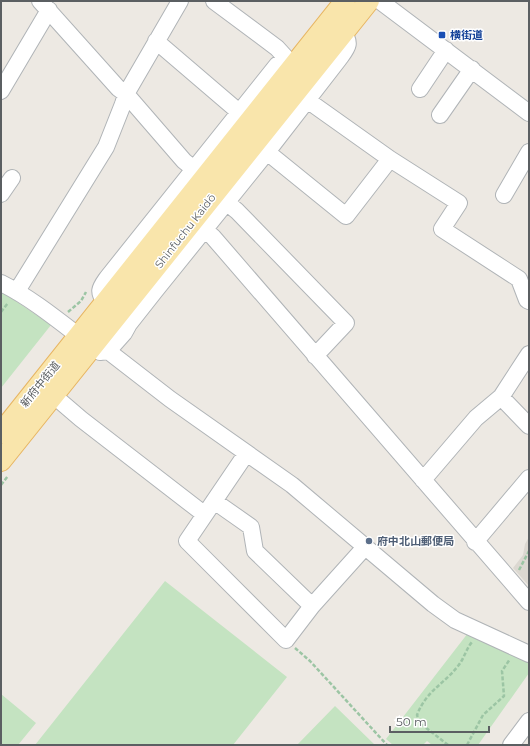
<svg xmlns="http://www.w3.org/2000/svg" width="530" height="746" font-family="Montserrat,'Noto Sans JP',sans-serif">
<rect width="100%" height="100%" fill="#ede9e3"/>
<!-- education -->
<path fill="#dcd8d1" d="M529,537V586L513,568L523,555L525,544Z"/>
<!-- green -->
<path fill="#c4e3c1" d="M1,291L51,325L1,388Z
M165,581L287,677L233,745H35Z
M468,633L529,663V673L478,745H432L427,741L423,745H393L386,739Z
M1,694L36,723L18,745H1Z
M335,706L375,745H297Z"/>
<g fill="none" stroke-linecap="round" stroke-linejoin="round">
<defs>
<path id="minor" d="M40,1L118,88L126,94L184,161L194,169
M214,1L277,48L287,59
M380,1L529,113
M156,41L239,112
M420,89L446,50
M1,91L49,10
M307,100L390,159L459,203L442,229L519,279L527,300L529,301
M440,115L472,69
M267,152L346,216L390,159
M1,194L12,178
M504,195L529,152
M226,202L237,211L346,323L315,356
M204,229L213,237L529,602
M1,283C37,301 67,328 100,352L108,351L124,333L129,324L155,291L267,152L339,59C347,48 352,44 343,32
M17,291L106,147L123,104L126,94L180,1
M105,302C97,291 100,288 107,278L277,65L287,59L296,62
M108,351L170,399L292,485L433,604L455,620L529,654
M53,395L81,419L204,514
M501,397L529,426
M246,454L187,541L286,640L312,606L365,547
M423,480L476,418L501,397L529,354
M214,501L251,527L255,551L312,606
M475,542L529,478
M511,745L529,721"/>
<path id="major" d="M1,433L345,1
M1,461L369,1"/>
</defs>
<!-- minor casing -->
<use href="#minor" stroke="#b0b4b7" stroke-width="18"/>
<!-- major casing -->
<use href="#major" stroke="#e7b562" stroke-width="22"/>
<!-- path -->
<path stroke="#9cc5a4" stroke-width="2.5" stroke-dasharray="4 2" stroke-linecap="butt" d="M1,312L8,303
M68,312L81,301L86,292
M1,485L8,476
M519,570L529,551
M295,648L310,661L387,745
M448,745L420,723L417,715C426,691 443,685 458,666C464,659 466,649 472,642
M467,745L483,715L504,696L502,671L510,659"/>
<!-- minor -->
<use href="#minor" stroke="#fff" stroke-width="16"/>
<!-- major -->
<use href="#major" stroke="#f9e5ab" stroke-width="20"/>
</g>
<!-- markers -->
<rect fill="#1a4fb4" stroke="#fff" stroke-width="1.5" x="438" y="31" width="8" height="8" rx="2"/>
<circle fill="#5c6f8a" stroke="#fff" stroke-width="1.5" cx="369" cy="541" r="4"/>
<g text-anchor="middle" stroke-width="3" stroke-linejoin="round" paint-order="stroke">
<!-- transit labels -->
<g font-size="11" font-weight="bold" fill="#164399" stroke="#fff" text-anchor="start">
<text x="450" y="39">横街道</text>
</g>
<!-- street labels -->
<g font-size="11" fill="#5b5f62" stroke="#fff">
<text transform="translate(185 231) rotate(-52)" y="4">Shinfuchu Kaidō</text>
<text transform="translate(40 384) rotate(-51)" y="4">新府中街道</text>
</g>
<!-- service labels -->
<g font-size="11" font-weight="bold" fill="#4e5e75" stroke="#fff" text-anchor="start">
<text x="377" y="545">府中北山郵便局</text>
</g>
</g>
<!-- border -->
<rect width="530" height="746" fill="none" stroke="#5b5f62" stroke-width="4"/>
<!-- scale -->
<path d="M390 726v6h99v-6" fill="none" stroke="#5b5f62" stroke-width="2"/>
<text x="396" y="726" font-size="12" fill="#5b5f62" stroke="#ffffff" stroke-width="3" paint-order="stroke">50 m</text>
</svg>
